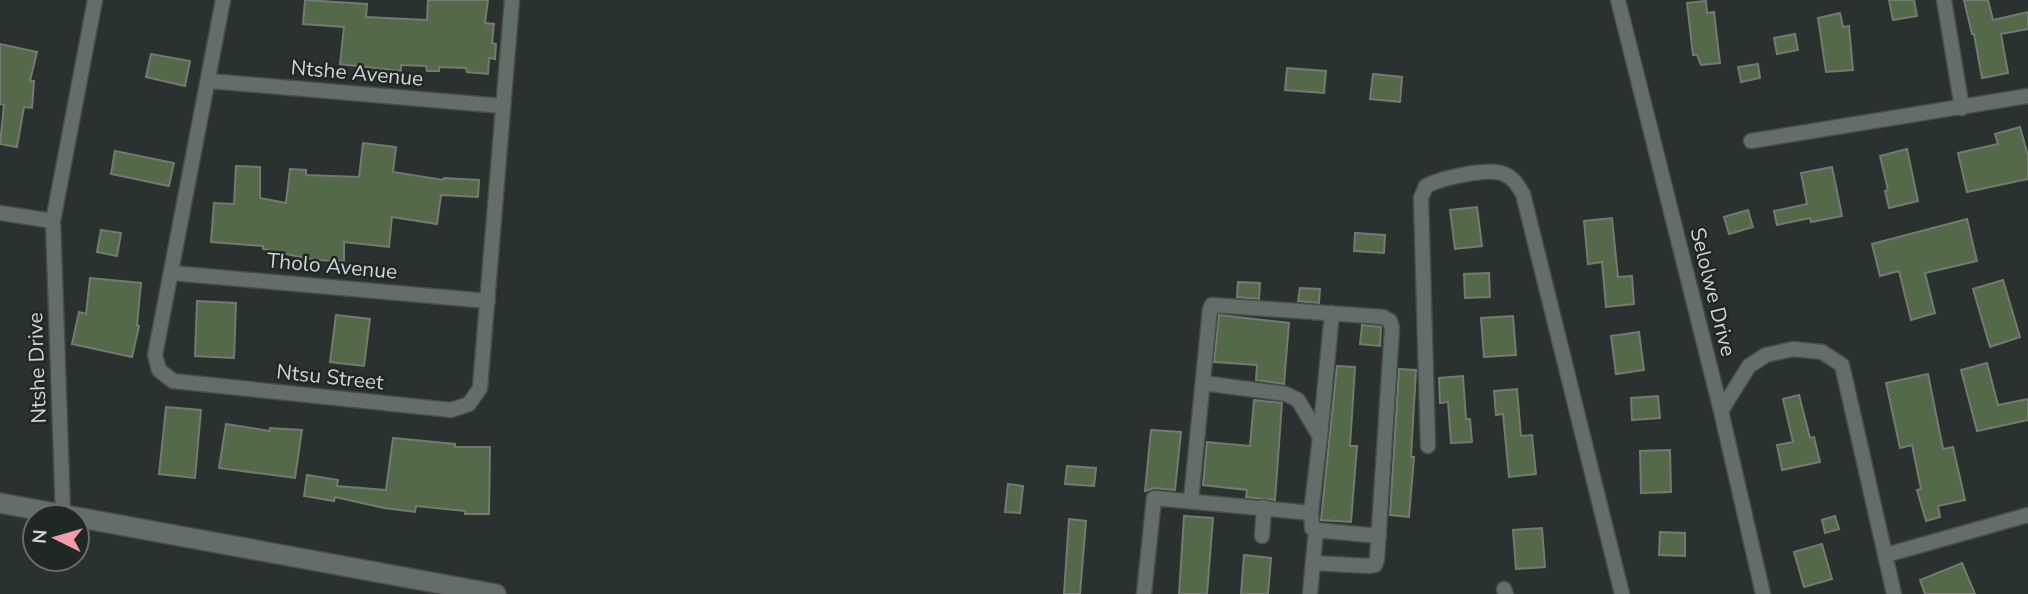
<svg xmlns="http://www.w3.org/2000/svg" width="2028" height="594" font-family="'Nunito Sans',sans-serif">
<rect width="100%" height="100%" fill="#2a322f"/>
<!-- building -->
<path fill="#546949" stroke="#747972" stroke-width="2" d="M305,0L367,4L366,17L427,20L428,0H488L485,23L494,24L492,43L496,44L495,59L489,58L488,74L467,72L466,68L439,67V71H427L426,66L401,65V71L340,64L344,27L303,24Z
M1889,0H1914L1917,16L1893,20Z
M1964,0H1988L1993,20L2028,12V29L2001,34L2008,73L1982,78L1974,34H1972Z
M1706,1L1707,13L1714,12L1720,63L1701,65L1697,55H1693L1687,3Z
M1840,13L1843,27L1849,26L1853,70L1826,72L1818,18Z
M1795,34L1798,50L1777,54L1774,38Z
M0,44L37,52L30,81H34L32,108L24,107L17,147L0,144L4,105L0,104Z
M151,54L190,61L185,86L146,77Z
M1758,64L1760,78L1741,82L1738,67Z
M1287,68L1326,71L1324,93L1285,90Z
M1373,74L1402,77L1400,102L1370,99Z
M2020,127L2028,156V179L1967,192L1958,153L1998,144L1995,134Z
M363,143L396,147L393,172L443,180L444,178L479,180L478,197L441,195L437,224L392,217L389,247L344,242V261L314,260L263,249V246L211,242L214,203L234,204L236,166L260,167V198L286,203L290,169L306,170V175L359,177Z
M1907,149L1918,201L1889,208L1885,191L1888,190L1880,156Z
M115,151L174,163L169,186L111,174Z
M1832,167L1842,216L1811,222L1810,218L1777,225L1774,211L1807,204L1801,173Z
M1477,207L1482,246L1455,249L1450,210Z
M1748,210L1753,227L1729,234L1724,217Z
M1612,218L1618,277L1632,276L1634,304L1606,307L1602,262L1588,264L1584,221Z
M1967,219L1977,261L1925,273L1935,313L1911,320L1899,271L1880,276L1872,244Z
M101,230L121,233L117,256L97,252Z
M1355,233L1385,235L1384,253L1354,251Z
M1489,273L1490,297L1465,298L1464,274Z
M90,278L141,283L137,325L139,326L132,357L72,344L79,312L86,314Z
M2003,280L2020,337L1990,347L1973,289Z
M1238,282L1260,283L1259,299L1237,297Z
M1300,288L1320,289L1319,303L1298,301Z
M197,301L236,303L234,358L195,356Z
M336,315L370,319L364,366L330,362Z
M1219,315L1289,323L1284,384L1256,380L1257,365L1214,362Z
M1513,316L1516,355L1484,357L1481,318Z
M1362,325L1381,327L1380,346L1360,344Z
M1639,332L1644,370L1616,374L1611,336Z
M1987,363L1998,405L2028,399V420L1977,431L1961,370Z
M1337,366L1355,367L1350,446H1357L1351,522L1321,520Z
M1399,369L1416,370L1411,457H1414L1409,517L1390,515Z
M1928,374L1943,449L1953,447L1965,500L1938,506L1940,517L1926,521L1917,490L1921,489L1912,445L1900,448L1886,383Z
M1463,376L1466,419H1470L1472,442L1451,443L1448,402L1440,403L1439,378Z
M1517,389L1521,436L1532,435L1536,474L1509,477L1503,414L1496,415L1494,391Z
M1799,395L1810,438L1814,437L1820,462L1782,470L1777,445L1793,442L1783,399Z
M1658,396L1660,418L1632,420L1631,398Z
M1254,400L1282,403L1275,500L1246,497L1247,490L1203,485L1207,442L1250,446Z
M166,407L201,410L195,478L159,474Z
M226,424L270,431V428L302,430L295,478L219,468Z
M1151,430L1181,432L1175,490L1154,488L1145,491Z
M393,438L455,444V447H490L489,514H465V511L416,506L415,512L384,508L335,497L334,501L304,496L307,475L338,480L337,486L386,490Z
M1670,450L1671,492L1641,493L1640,451Z
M1067,466L1096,468L1094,486L1065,484Z
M1008,484L1023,486L1020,513L1005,512Z
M1184,516L1213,518L1207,594H1179Z
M1835,516L1839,529L1825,533L1822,520Z
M1069,519L1086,521L1080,594H1064Z
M1542,528L1545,567L1516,569L1513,530Z
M1660,532L1685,533V556L1659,555Z
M1822,544L1832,579L1804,587L1794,552Z
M1244,555L1271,558L1268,594H1241Z
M1962,563L1975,594H1925L1920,580Z"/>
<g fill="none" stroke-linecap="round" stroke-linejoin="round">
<defs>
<path id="minor" d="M223,0L155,355L159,370L173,381L451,410L469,404L480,388L512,0
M1618,0L1721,411L1763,594
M1944,0L1962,108
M209,81L502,106
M1751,141L2028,96
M0,213L53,221
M172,273L488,301
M1332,313L1320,437L1311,513L1312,528L1316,530L1379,536
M1203,383L1286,394L1298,400L1320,437
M1721,411L1749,366L1766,355L1793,349L1822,352L1842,365L1894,594
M1428,446L1421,198L1426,186C1442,178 1488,167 1504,174C1514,178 1518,186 1523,194L1622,594
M1191,500L1210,309L1212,305L1383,317L1390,321L1392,328L1377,559L1375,565L1370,566L1313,563
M63,514L53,221L95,0
M1262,536L1264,507
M1886,555L2028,515
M1504,589L1506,594
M1144,594L1154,498L1311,513
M1310,594L1316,530"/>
<path id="tertiary" d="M0,503L496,594"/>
</defs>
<!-- minor casing -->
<use href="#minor" stroke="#474e4b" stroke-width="17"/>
<!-- tertiary casing -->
<use href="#tertiary" stroke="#474e4b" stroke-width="22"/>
<!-- minor -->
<use href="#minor" stroke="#646e69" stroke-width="14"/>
<!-- tertiary -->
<use href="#tertiary" stroke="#646e69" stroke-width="19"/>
</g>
<g text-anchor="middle" stroke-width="5" stroke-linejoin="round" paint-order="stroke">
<!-- street labels -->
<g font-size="21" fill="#cfd5d2" stroke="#202825">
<text transform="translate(357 73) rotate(5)" y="7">Ntshe Avenue</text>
<text transform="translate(332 266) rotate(5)" y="7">Tholo Avenue</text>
<text transform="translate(1713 292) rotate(76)" y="7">Selolwe Drive</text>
<text transform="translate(37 368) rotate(-92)" y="7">Ntshe Drive</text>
<text transform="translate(330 377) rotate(6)" y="7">Ntsu Street</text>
</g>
</g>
<!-- north arrow -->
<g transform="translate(56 538) rotate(275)"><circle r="33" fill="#202825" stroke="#666d6a" stroke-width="2"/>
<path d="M0-5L12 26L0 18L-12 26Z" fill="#f39aac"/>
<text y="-10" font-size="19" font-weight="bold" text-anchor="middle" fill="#cfd5d2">N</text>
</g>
</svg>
